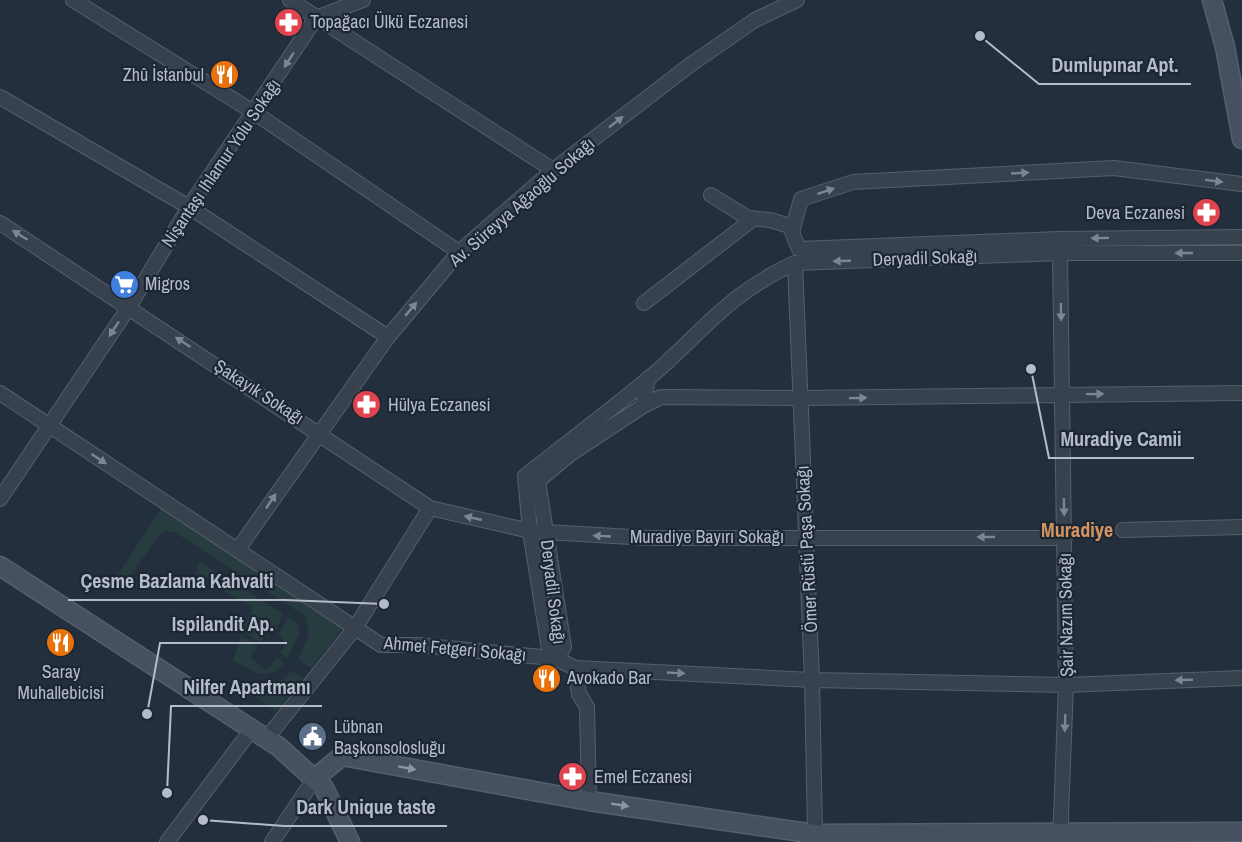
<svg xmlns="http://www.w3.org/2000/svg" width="1242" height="842" font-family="'Archivo Narrow',sans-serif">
<rect width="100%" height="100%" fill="#242f3e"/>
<!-- green -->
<path fill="#263c3f" d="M162,507L343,628L311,668L298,659L309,635L305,616L174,532L167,531L159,535L123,586L114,581Z
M199,561L283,614L275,631L269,628L261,643L242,632L253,607L224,591V588L215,585L216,580L196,574Z
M288,617L297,622L300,632L287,658L280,653L285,644L279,634Z
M241,635L258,646L250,657L266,670L277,658L284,663C268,683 253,671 233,661Z
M291,671L303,678L276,712L255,696L265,682H279Z"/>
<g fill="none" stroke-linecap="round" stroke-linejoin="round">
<defs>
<path id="street" d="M73,0L255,113L459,252
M290,0L553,170
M0,97L189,207L388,337
M1242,184L1114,168L853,182L801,199L792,232L799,249L1060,239L1242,237
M711,195L748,218L770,220L793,227
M0,223L430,508L530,531L648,538H1065
M1060,253L1066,685L1060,842
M795,263L812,680L815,834
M644,303L753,219
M648,378L643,406L569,455L538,481L564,647L557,659L549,649L530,531L525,476C566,444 608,412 648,379C701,334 728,293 795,263L1060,253H1242
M0,393L381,645H417L542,657L557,659L575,668L812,680L1066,685L1242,678
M643,406L661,397L800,398L1242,393
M0,499L129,307L189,207L316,18L363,0
M1123,530L1242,527
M238,549L388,337L459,252L553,170L690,65L755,20L797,0
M575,668L579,694L587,707L589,801
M266,739L355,628L430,508
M167,842L252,729
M272,842L315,778"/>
<path id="secondary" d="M1212,0L1225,47L1242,139
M0,566L279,747L324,788L350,842
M315,778L342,756L589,801L815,834L1242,832"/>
</defs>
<!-- street casing -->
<use href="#street" stroke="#565f6c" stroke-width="16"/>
<!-- secondary casing -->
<use href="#secondary" stroke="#565f6c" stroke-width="21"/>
<!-- street -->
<use href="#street" stroke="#38414e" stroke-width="14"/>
<!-- secondary -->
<use href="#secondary" stroke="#465061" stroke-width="18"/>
</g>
<!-- one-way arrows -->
<defs><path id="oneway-solid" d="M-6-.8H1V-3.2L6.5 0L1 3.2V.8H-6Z" transform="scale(1.5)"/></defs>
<g fill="#7c8592">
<use href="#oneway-solid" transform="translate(289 60) rotate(123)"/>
<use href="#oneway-solid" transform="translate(616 122) rotate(-38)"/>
<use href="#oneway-solid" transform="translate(1020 173) rotate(-3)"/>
<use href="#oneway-solid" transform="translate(1214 181) rotate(7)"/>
<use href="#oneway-solid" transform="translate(826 191) rotate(-18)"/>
<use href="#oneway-solid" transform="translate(20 235) rotate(-148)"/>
<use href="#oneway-solid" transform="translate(1100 238) rotate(179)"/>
<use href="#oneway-solid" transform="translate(1184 253) rotate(180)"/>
<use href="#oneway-solid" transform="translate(842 261) rotate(178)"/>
<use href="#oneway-solid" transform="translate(411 309) rotate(-50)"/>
<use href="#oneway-solid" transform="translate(1061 312) rotate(89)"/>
<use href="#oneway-solid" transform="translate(114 329) rotate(123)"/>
<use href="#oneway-solid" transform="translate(183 342) rotate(-147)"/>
<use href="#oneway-solid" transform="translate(1095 394) rotate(-1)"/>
<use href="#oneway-solid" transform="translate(858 398) rotate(-1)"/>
<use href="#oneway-solid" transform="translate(99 459) rotate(33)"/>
<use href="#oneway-solid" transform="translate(271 501) rotate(-56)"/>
<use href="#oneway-solid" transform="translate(1064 507) rotate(89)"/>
<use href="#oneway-solid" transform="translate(473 518) rotate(-167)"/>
<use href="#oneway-solid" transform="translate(602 536) rotate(-177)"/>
<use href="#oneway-solid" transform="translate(986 537) rotate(-180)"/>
<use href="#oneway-solid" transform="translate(676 673) rotate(3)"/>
<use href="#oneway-solid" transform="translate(1184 680) rotate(178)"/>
<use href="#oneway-solid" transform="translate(1065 723) rotate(92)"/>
</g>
<g fill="#8e96a5">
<use href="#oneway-solid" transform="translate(407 768) rotate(10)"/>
<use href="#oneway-solid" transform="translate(620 805) rotate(9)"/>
</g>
<!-- icons -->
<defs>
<symbol id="pharmacy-disc" viewBox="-11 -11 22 22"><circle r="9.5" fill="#e0444e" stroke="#1d2633"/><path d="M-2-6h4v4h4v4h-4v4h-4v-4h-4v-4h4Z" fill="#fff"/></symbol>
<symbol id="restaurant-disc" viewBox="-11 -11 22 22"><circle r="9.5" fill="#e8710a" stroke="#1d2633"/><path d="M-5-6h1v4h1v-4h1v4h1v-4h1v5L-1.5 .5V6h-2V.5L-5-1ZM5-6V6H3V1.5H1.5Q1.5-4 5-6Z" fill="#fff"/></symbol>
<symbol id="supermarket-disc" viewBox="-11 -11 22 22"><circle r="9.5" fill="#3f7fe0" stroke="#1d2633"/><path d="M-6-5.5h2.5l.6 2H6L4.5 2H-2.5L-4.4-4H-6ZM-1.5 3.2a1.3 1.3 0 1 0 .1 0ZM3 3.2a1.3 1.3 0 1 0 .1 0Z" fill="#fff"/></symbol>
<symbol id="civic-disc" viewBox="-11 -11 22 22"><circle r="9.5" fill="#5c6f8a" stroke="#1d2633"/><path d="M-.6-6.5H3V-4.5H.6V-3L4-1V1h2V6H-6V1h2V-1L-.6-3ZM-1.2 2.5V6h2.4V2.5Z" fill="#fff"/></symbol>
</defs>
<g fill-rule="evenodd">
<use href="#pharmacy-disc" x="272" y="6" width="33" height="33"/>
<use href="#restaurant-disc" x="208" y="58" width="33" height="33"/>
<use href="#pharmacy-disc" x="1190" y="196" width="33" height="33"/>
<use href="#supermarket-disc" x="108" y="268" width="33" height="33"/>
<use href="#pharmacy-disc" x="350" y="388" width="33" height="33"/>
<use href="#restaurant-disc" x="44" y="626" width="33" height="33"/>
<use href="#restaurant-disc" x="530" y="662" width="33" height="33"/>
<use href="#civic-disc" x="296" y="720" width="33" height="33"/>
<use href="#pharmacy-disc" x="556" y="760" width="33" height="33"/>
</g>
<g text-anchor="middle" stroke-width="4.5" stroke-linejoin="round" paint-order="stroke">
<!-- poi labels -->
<g font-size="18" fill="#b4bcc9" stroke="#1d2633" text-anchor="start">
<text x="310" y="28">Topağacı Ülkü Eczanesi</text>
<text x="204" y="81" text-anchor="end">Zhû İstanbul</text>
<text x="1185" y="219" text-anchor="end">Deva Eczanesi</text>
<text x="145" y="290">Migros</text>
<text x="388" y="411">Hülya Eczanesi</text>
<text x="61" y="678" text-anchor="middle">Saray<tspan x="61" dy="21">Muhallebicisi</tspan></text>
<text x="567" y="684">Avokado Bar</text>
<text x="334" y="733">Lübnan<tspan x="334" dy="21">Başkonsolosluğu</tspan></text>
<text x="594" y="783">Emel Eczanesi</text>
</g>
<!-- street labels -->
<g font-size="18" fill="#b4bcc9" stroke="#1d2633">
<text transform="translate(221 163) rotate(-56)" y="6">Nişantaşı Ihlamur Yolu Sokağı</text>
<text transform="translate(522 202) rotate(-41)" y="6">Av. Süreyya Ağaoğlu Sokağı</text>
<text transform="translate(925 258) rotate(-2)" y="6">Deryadil Sokağı</text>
<text transform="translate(259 392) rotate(33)" y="6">Şakayık Sokağı</text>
<text x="707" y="543">Muradiye Bayırı Sokağı</text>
<text transform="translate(807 549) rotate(-93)" y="6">Ömer Rüstü Paşa Sokağı</text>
<text transform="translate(553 592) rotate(83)" y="6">Deryadil Sokağı</text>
<text transform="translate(1066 615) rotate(-91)" y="6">Şair Nazım Sokağı</text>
<text transform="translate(455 649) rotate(5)" y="6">Ahmet Fetgeri Sokağı</text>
</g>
<!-- neighbourhood labels -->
<g font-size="20" font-weight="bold" fill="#d59563" stroke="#1d2633">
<text x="1077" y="537">Muradiye</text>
</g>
</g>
<!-- callouts -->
<path fill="none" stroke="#b4bcc9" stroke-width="2" d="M980 36L1039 84H1191M1031 369L1049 458H1194M384 604L286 600H68M147 714L160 643H287M167 793L171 706H322M203 820L284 826H447"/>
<g fill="#b4bcc9" stroke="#1d2633" stroke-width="2">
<circle cx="980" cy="36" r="6"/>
<circle cx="1031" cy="369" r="6"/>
<circle cx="384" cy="604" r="6"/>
<circle cx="147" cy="714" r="6"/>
<circle cx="167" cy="793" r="6"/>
<circle cx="203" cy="820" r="6"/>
</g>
<g font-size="20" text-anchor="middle" font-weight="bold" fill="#b4bcc9" stroke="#1d2633" stroke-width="4.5" stroke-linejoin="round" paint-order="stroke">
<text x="1115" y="72">Dumlupınar Apt.</text>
<text x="1121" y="446">Muradiye Camii</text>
<text x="177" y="588">Çesme Bazlama Kahvalti</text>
<text x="223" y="631">Ispilandit Ap.</text>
<text x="247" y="694">Nilfer Apartmanı</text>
<text x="366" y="814">Dark Unique taste</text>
</g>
</svg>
